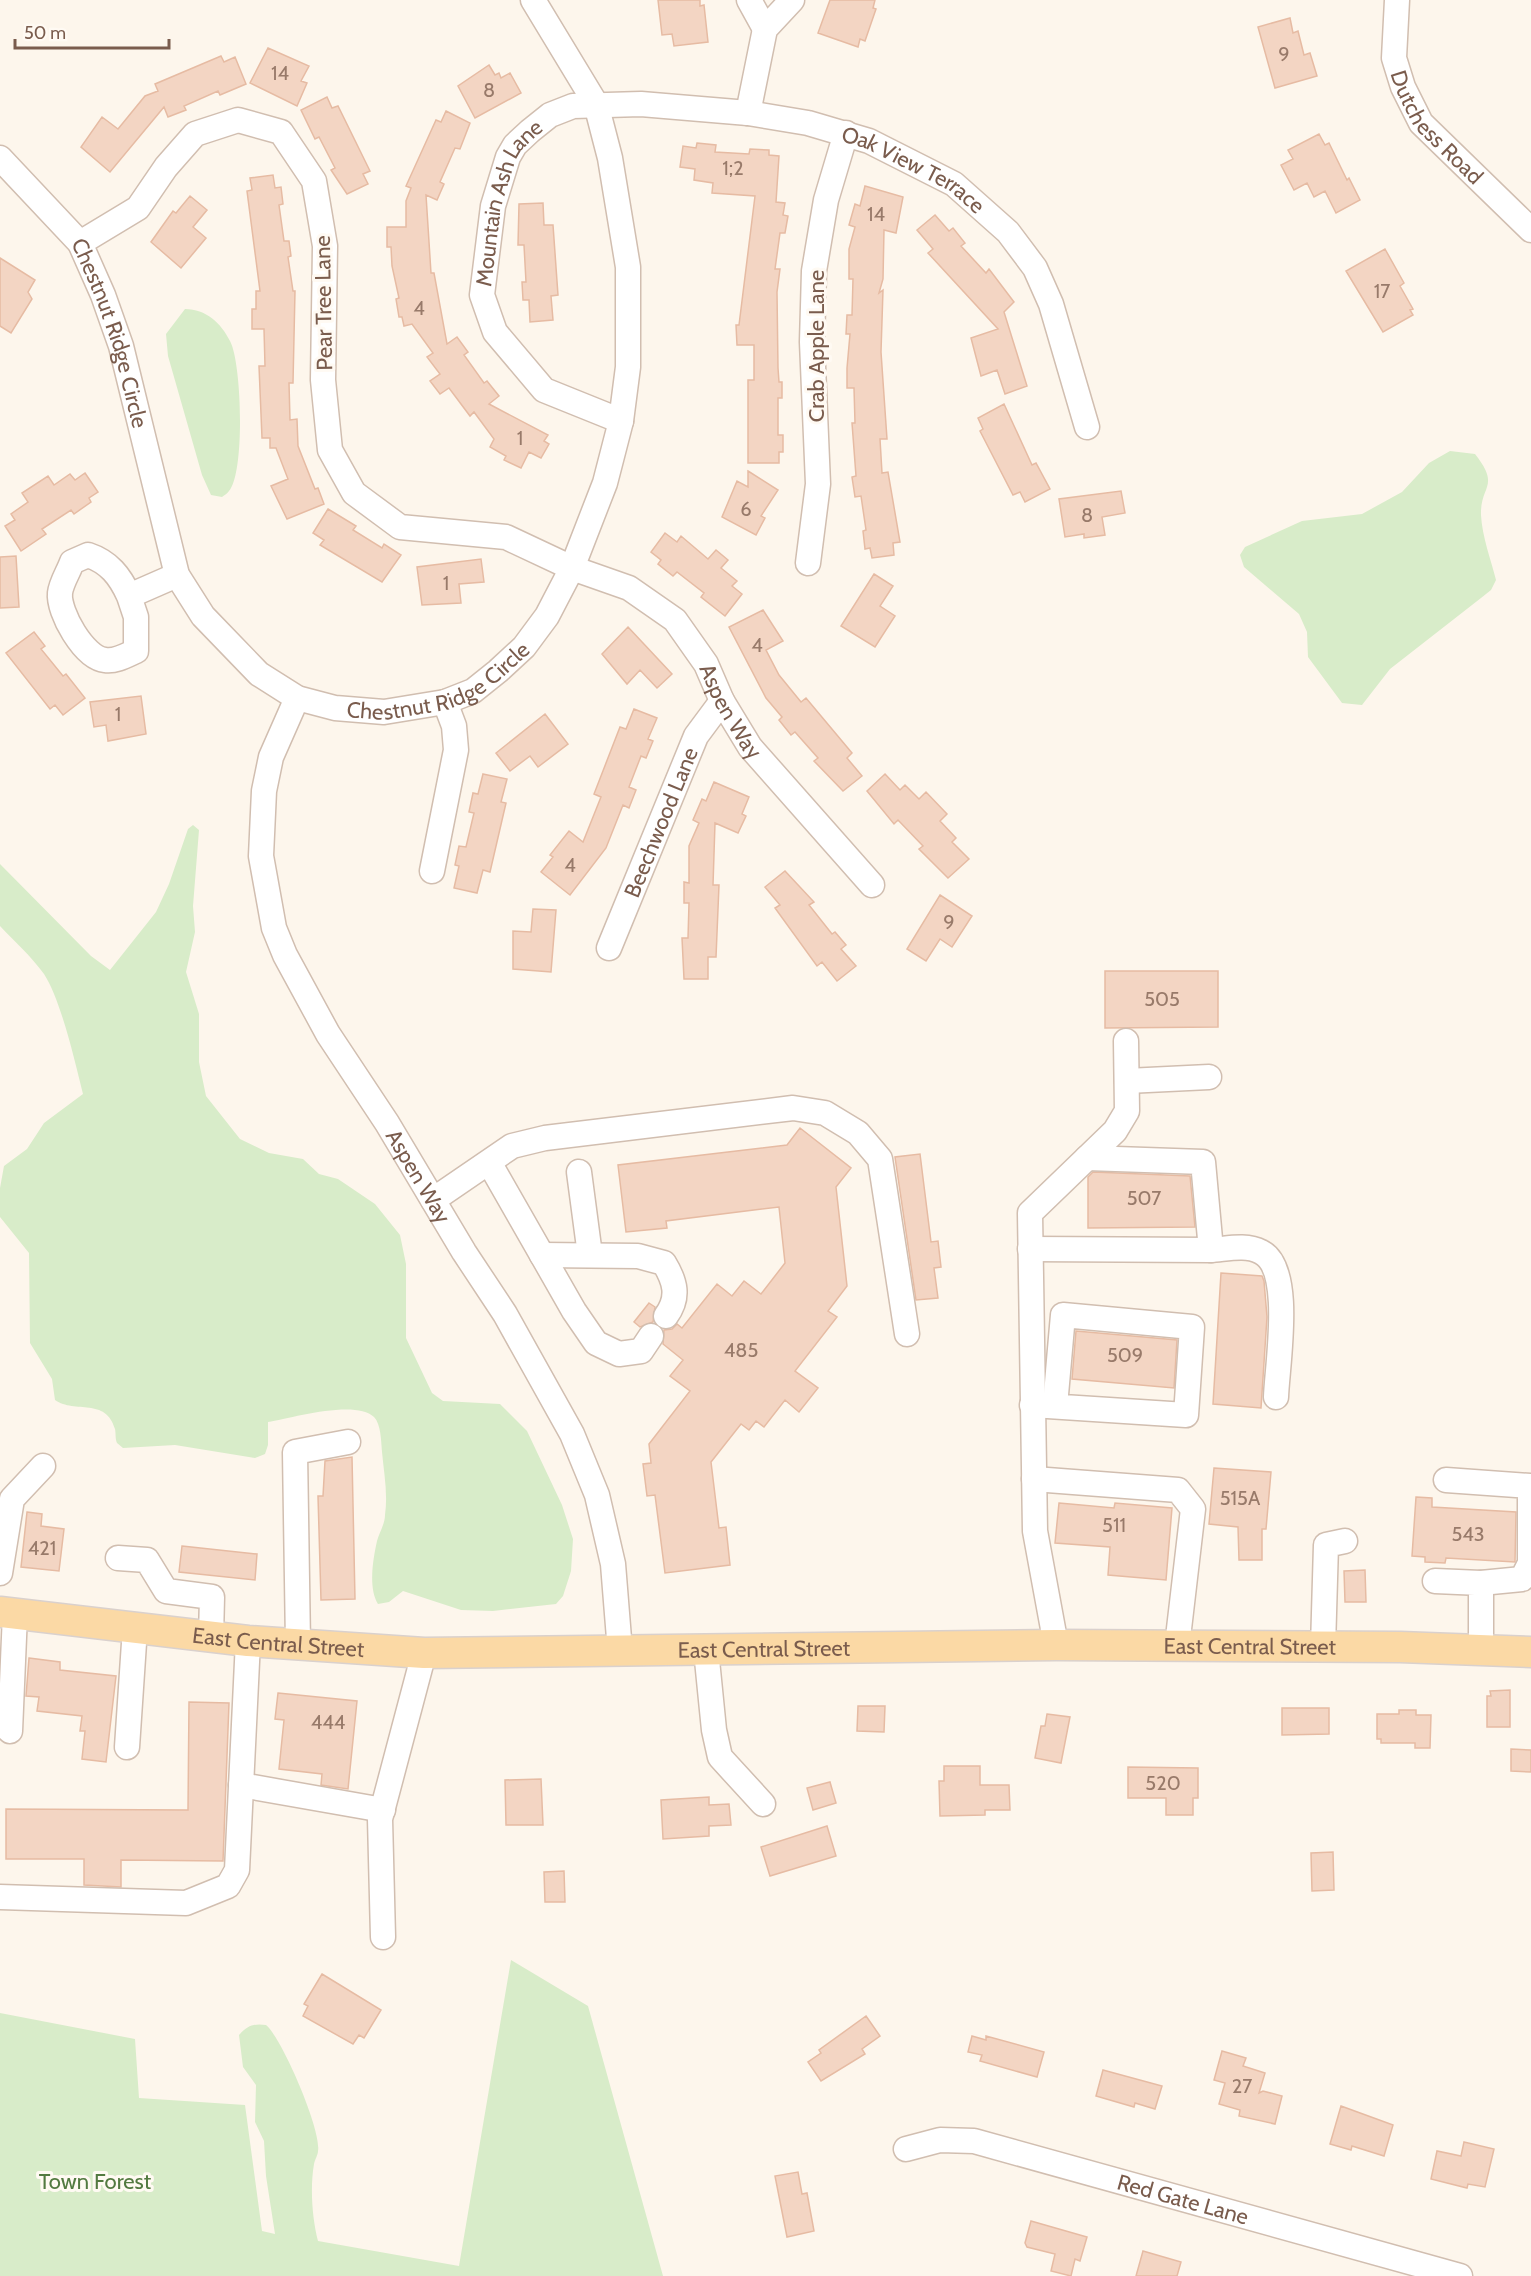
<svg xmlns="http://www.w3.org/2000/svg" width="1531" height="2276" font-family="Cabin,sans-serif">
<rect width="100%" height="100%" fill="#fdf6ec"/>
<!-- green -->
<path fill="#d8ecc9" d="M185,309C206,309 221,323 230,341C242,363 245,473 229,491C227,494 224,495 222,497L211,495L202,475L168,356L166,334Z
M1450,451L1475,454C1501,487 1480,485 1481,515C1482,536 1491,560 1496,580L1491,590L1481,598L1390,669L1362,705L1342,703L1308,657L1307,632L1299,614L1244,567L1240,555L1245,547L1302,521L1362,514L1402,492L1429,463Z
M193,825L199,830L193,906L195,932L186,972L199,1014V1062L206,1096L240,1139L269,1153L303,1159L319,1174L338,1179L375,1204L400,1235L406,1264V1338L432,1393L443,1401L500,1404L527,1431L562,1505L573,1539L571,1571L563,1596L556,1604L493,1611L461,1610L403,1591L389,1602L378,1604C368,1588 373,1559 377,1541C379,1533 385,1524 385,1515C388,1494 384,1473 382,1452C381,1441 381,1424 374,1417C356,1399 291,1418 268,1422V1445L265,1454L255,1458L175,1445L123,1448L117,1443C115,1438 116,1434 115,1429C106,1397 75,1414 55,1400L52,1379L30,1343L29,1253L0,1217V1188L4,1166L27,1149L44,1123L83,1094C75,1062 61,1000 44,974C31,956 15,942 0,926V864L91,956L110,970L156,912L169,884L188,829Z
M511,1960L588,2006L663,2276H0V2013L135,2039L139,2098L245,2105L262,2231L275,2234L266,2176L264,2141L255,2122L256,2085L243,2067L239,2035C247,2026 254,2023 266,2025C282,2038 322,2131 318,2151C318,2155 315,2159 314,2164C310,2187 312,2218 318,2241L459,2266Z"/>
<!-- building -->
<path fill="#f3d5c3" stroke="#e6bba3" stroke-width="1.5" d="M658,0H700V6L704,5L708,42L674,46L672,34L662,35Z
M830,0H875L873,8L876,9L865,41L860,39L858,47L818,33Z
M1290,18L1293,33L1298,31L1304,55L1310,53L1317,76L1275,88L1258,27Z
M268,48L309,66L301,81L307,83L297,106L250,83Z
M221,56L224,62L235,57L246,84L220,95L218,91L184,106L186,110L168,117L164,107L110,172L81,147L102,117L118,129L145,96L158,91L155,84Z
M489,65L495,75L499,73L501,78L510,73L521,93L475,118L458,86Z
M327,97L332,108L338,106L370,171L363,174L368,184L347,194L331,170L335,168L319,137L315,139L301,110Z
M446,111L470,123L460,149L455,148L440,182L444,184L437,200L426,195L431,273H434L447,344L457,337L468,352L464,355L484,383L487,381L499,396L489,404L548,435L544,441L549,444L541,458L529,452L521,468L504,460L506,456L490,447L494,439L474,412L470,416L449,388L440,394L430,381L440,374L427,357L433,353L412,324L404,326L402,317H399L396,299L399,298L392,266L391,247H387V227H406V201L411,188L406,186L436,120L441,122Z
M1319,134L1325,145L1329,143L1347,180L1349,178L1360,200L1336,213L1325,191L1314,197L1307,183L1294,190L1281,165L1293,159L1288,150Z
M697,143L716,145L715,152L749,154L750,149L769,150V155L779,156L776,202L785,203L783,215L788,216L785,233H780L775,269H780L777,292L778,368L779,382H782V398H778V435H783V452H779V463H748V380H754V345H737L736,325H739L755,196L712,193L713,183L694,180L695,169L680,167L683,146L696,148Z
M273,175L275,188L281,187L283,204L279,205L284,241H289L291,256L288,257L293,291H295L293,383H289L290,420L297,419L298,446L315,489L318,488L324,504L287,519L271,486L288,479L276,448H270V438H262L259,366H265L264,329H252V309H256V291H260L247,191L252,190L250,178Z
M865,186L903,197L896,233L884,230L883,279L879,293L883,290L881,352L887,439H880L882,473L888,472L900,542L893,543L894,555L872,558L870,548L865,549L863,531L866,530L861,496L855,497L852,477L856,476L852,423H855L854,388H847V368L850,334H846L847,315H852L853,279H849V249L855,227L849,225L855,204L860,206Z
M190,196L207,210L193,227L206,238L181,268L151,242L173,211L176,213Z
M543,203L544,225H553L558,295L551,296L553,320L530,322L529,300H523L522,282H526L524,245H518L519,204Z
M935,215L949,231L953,228L965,243L961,246L986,273L989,269L1014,302L1004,312L1027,386L1005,394L997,370L981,376L971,338L998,329L928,253L933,249L917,230Z
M1385,249L1404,283L1400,286L1413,309L1410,310L1413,315L1383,332L1346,271Z
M0,258L35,280L28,292L32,299L11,333L0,326Z
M1004,404L1032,465L1036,463L1050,489L1025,502L1020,492L1013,495L980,431L983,429L978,418Z
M748,471L778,490L761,516L765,518L756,535L722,517L737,481L748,487Z
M85,473L98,492L89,498L91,502L74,514L71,510L42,529L46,534L21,551L5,526L15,520L11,514L28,502L22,493L48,476L54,485L70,474L75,480Z
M1121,491L1125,513L1102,517L1105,535L1084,538V534L1065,537L1059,499Z
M328,509L356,526L353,530L382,548L384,544L401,555L382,582L320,545L324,540L313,533Z
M665,533L677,542L681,536L708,559L716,550L728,560L721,568L737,581L732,586L742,594L725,616L701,597L704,593L677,572L673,576L658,564L661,560L651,552Z
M16,556L19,607L0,608V557Z
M481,559L484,582L459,584L461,603L422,605L417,567Z
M874,574L893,586L880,606L895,616L875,647L841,626Z
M763,610L783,641L766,650L779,675L801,702L806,698L852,753L847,758L862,776L843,791L814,761L818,758L795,732L791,735L779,720L782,717L766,698L729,627Z
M628,627L672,674L657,688L640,670L627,684L602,654Z
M34,632L45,646L41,649L63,676L66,674L85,698L63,715L55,705L50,709L6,653Z
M141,696L146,734L108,741L106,725L94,727L90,702Z
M634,709L657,718L648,739L653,741L646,758L641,756L629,787L636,790L629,808L623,805L606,848L570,895L541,872L553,857L550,855L569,831L583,842L601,797L594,794L620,727L626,729Z
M545,714L568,744L538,767L530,756L510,771L496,753Z
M483,774L507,779L501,802L506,803L490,872L483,870L477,893L454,888L459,866L455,865L459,846L466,847L474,813L469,812L473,793L478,794Z
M885,774L900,790L905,785L919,799L926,792L947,814L940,821L956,838L952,842L969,859L948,878L919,849L923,846L898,820L894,824L867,791Z
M714,782L749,797L742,814L746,816L738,833L715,823L713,885H719L716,957H708V979H684L682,938H688L689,903H684V882L689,883V846L699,823L693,820L702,799L706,801Z
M785,871L814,902L809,905L832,934L835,932L846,945L841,949L856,966L837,981L822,962L817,966L775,908L780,905L765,887Z
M940,895L972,916L952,947L940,939L926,961L907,949Z
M533,909L556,910L551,972L513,969V931L531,932Z
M1105,971H1218V1027L1105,1028Z
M800,1128L851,1168L836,1187L847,1286L828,1311L837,1317L795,1371L818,1388L799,1412L785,1400L764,1427L756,1421L749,1430L741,1424L711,1462L719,1528L726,1527L730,1565L665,1573L655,1495L647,1496L643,1464L651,1463L649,1444L690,1391L670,1376L683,1360L663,1344L664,1330L672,1329L677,1324L682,1328L717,1284L732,1296L744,1281L761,1294L785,1263L779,1207L666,1221L667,1228L626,1232L618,1165L787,1145Z
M920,1154L931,1242L938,1241L941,1267L934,1268L938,1298L916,1300L895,1157Z
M1093,1172L1190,1176L1195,1227L1088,1228V1177Z
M1221,1273L1262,1276L1264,1281L1267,1317L1261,1408L1213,1404Z
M649,1303L655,1307L653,1322L640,1327L634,1322Z
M1076,1331L1177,1340L1174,1388L1072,1379Z
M352,1457L355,1599L321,1600L318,1496H323L325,1461Z
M1214,1468L1271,1472L1266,1529H1262V1560H1239L1238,1527L1209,1524Z
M1416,1497L1432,1498V1507L1516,1512L1515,1562L1446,1558L1445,1563L1425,1562V1557L1412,1556Z
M1059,1503L1114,1508L1115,1503L1172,1508L1166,1580L1108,1575L1110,1547L1055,1543Z
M27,1512L42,1514L41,1526L64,1529L59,1571L21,1567Z
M182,1546L257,1554L255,1580L179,1572Z
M1365,1570L1366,1602H1345L1344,1571Z
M29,1658L60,1662V1670L116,1676L106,1762L82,1759L85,1731H80L82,1716L37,1711L39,1697L26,1696Z
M1510,1690V1727H1487V1696H1491L1490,1691Z
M278,1693L357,1701L348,1789L321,1785L322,1774L279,1769L284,1720L275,1719Z
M189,1702L229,1703L223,1861L121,1860V1887L84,1885V1859H6V1809L188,1810Z
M858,1706H885L884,1732L857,1731Z
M1282,1708H1329V1734L1282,1735Z
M1399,1710H1416V1715H1431L1430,1748H1415V1743H1381V1739H1377V1714H1399Z
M1047,1714L1070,1717L1061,1763L1035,1758L1041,1726H1045Z
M1511,1749L1531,1750V1772L1511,1771Z
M944,1766H980V1785H1009L1010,1810H985V1815L940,1816L939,1781H944Z
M1128,1767L1198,1768V1798H1193V1815H1166V1798H1128Z
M541,1779L543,1825H506L505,1780Z
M830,1782L836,1803L813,1810L807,1788Z
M709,1797V1805L729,1804L731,1825L709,1826V1836L663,1839L661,1800Z
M827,1826L836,1856L770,1876L761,1847Z
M1333,1852L1334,1890L1312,1891L1311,1853Z
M564,1871L565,1902H545L544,1872Z
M322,1974L381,2010L364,2038L359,2035L353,2044L303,2016L308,2006L304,2004Z
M866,2016L880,2036L862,2049L865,2054L821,2081L808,2062L821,2053L819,2050Z
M972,2036L986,2040V2036L1044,2052L1037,2077L980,2061L982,2055L968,2052Z
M1222,2051L1246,2058L1243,2066L1265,2073L1259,2093L1263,2091L1282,2096L1275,2124L1239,2116L1240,2110L1219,2104L1225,2083L1214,2080Z
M1103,2070L1162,2086L1155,2109L1135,2103L1134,2107L1096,2096Z
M1341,2106L1393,2125L1384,2156L1352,2146L1351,2150L1330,2144Z
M1464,2142L1494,2149L1485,2187L1468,2184L1467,2188L1431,2179L1437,2151L1461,2156Z
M798,2172L802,2194L807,2193L814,2231L787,2237L775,2176Z
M1031,2221L1087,2237L1080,2261L1075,2259L1071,2276L1051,2271L1055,2254L1027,2247L1025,2243Z
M1143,2251L1181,2262L1177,2276H1136Z"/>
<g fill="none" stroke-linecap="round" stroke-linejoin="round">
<defs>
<g id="minor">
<path d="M749,0L765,29"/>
<path id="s1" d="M1397,0L1394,58L1403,87L1421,123L1531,230"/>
<path d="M748,113L765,29L792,0"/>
<path id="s2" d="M0,158L80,243L103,295L121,346L177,575L203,616L259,674L297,698L335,708L384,712L445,702L473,691L498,671L524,647L547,616L572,568L605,483L621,421L628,367V267L610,158L596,104L533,0"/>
<path id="s3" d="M80,243L138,208L166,167L195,134L238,120L281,132L314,181L325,246L323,380L330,450L354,493L400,527L506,537L572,568L629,588L675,620L706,664L722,701L750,747L872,885"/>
<path id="s4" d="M621,421L544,390L495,332L482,295L493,206L508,157L515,145L530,131L550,115L573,106L641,104L748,113L808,123L869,141L954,184L1008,232L1035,268L1051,304L1087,427"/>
<path d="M808,563L818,484L812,342L814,271L826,200L846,133"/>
<path d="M129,596C120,576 109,562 88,555L72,562C69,571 61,583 60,593C58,612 84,658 105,660C115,662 127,655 136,651V617L129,596L177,575"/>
<path id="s5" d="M297,698L271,757L264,791L261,856L274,928L285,955L328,1034L387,1123L464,1252L505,1314L572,1434L597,1495L613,1564L620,1651"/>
<path d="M432,871L456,750L454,726L445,702"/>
<path id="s6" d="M609,948L696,736L722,701"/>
<path d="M1127,1081L1209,1077"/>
<path d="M490,1164L574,1311L596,1343L619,1354L641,1351L651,1336"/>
<path d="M579,1172L590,1255"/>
<path d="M433,1200L512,1146L545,1138L793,1108L825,1113L858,1133L880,1159L907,1334"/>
<path d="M1030,1249L1211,1250L1203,1162L1087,1158"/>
<path d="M1211,1250C1227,1249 1246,1244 1261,1252C1294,1268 1277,1365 1276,1397"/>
<path d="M542,1255L638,1256L664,1263C675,1281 680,1297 666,1316"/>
<path d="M1032,1405L1186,1415L1192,1327L1063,1315L1055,1406"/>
<path d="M1034,1479L1178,1490L1193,1509L1177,1646"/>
<path d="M1446,1480L1530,1486V1563L1522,1579L1481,1583"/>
<path d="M118,1558L147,1560L166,1591L212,1597L211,1637"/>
<path d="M0,1573L12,1499L43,1466"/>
<path d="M1435,1581L1481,1583V1649"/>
<path d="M298,1644L295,1452L348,1442"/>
<path d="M1056,1645L1035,1531L1030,1213L1115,1131L1127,1111L1126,1041"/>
<path d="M1323,1647L1326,1545L1345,1541"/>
<path d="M706,1650L714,1730L720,1757L763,1804"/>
<path d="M10,1731L15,1614"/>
<path d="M127,1747L135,1628"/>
<path d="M241,1785L383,1810"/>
<path d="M0,1897L186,1903L228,1886L237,1870L248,1641"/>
<path d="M383,1937L380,1819L424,1653"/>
<path id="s7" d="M906,2149L940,2140L974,2141L1460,2276"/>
</g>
<g id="major">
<path id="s8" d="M0,1612L248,1641L424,1653L1056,1645L1400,1647L1531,1652"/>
</g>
</defs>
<!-- minor casing -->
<use href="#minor" stroke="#d1beb0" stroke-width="27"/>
<!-- major casing -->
<use href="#major" stroke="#dad1cd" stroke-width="33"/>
<!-- minor -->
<use href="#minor" stroke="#fff" stroke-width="24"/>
<!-- major -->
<use href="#major" stroke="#fbd9a5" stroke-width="30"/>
</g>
<g text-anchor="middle" stroke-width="6" stroke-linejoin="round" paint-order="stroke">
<!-- number labels -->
<g font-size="20" fill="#987a6a">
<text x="1284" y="61">9</text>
<text x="280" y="80">14</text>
<text x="489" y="97">8</text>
<text x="733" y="175">1;2</text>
<text x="876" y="221">14</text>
<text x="1382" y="298">17</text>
<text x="419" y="315">4</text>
<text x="520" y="445">1</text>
<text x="746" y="516">6</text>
<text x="1087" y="522">8</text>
<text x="446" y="590">1</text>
<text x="757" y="652">4</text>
<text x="118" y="721">1</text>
<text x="570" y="872">4</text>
<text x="949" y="929">9</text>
<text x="1162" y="1006">505</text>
<text x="1144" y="1205">507</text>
<text x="741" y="1357">485</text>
<text x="1125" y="1362">509</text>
<text x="1240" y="1505">515A</text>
<text x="1114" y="1532">511</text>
<text x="1468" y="1541">543</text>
<text x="42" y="1555">421</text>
<text x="328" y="1729">444</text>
<text x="1163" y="1790">520</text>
<text x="1242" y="2093">27</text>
</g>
<!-- street labels -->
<g font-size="22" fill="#7a5c4d" stroke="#fffaf3">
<text dy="8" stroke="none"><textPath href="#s1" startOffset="141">Dutchess Road</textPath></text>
<text dy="8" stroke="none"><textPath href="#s4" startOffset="776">Oak View Terrace</textPath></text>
<text dy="8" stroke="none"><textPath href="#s4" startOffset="296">Mountain Ash Lane</textPath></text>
<text transform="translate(323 303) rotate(-91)" y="8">Pear Tree Lane</text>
<text dy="8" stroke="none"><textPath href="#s2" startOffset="212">Chestnut Ridge Circle</textPath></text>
<text transform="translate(816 346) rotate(-90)" y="8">Crab Apple Lane</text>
<text dy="8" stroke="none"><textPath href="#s2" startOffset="788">Chestnut Ridge Circle</textPath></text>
<text dy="8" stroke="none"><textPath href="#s3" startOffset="1090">Aspen Way</textPath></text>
<text dy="8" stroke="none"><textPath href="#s6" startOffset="136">Beechwood Lane</textPath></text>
<text dy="8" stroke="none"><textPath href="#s5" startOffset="525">Aspen Way</textPath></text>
<text dy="8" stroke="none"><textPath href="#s8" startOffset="280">East Central Street</textPath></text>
<text dy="8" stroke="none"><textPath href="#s8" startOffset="1252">East Central Street</textPath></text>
<text dy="8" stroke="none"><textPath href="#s8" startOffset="766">East Central Street</textPath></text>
<text dy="8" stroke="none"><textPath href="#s7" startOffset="286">Red Gate Lane</textPath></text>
</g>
<!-- park labels -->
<g font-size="22" fill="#537a41" stroke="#fffaf3">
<text x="95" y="2189">Town Forest</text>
</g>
</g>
<!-- scale -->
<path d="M15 39v9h154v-9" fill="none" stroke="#7a5c4d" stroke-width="3"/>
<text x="24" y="39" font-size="18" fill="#7a5c4d" stroke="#fffaf3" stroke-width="4.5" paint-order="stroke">50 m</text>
</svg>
